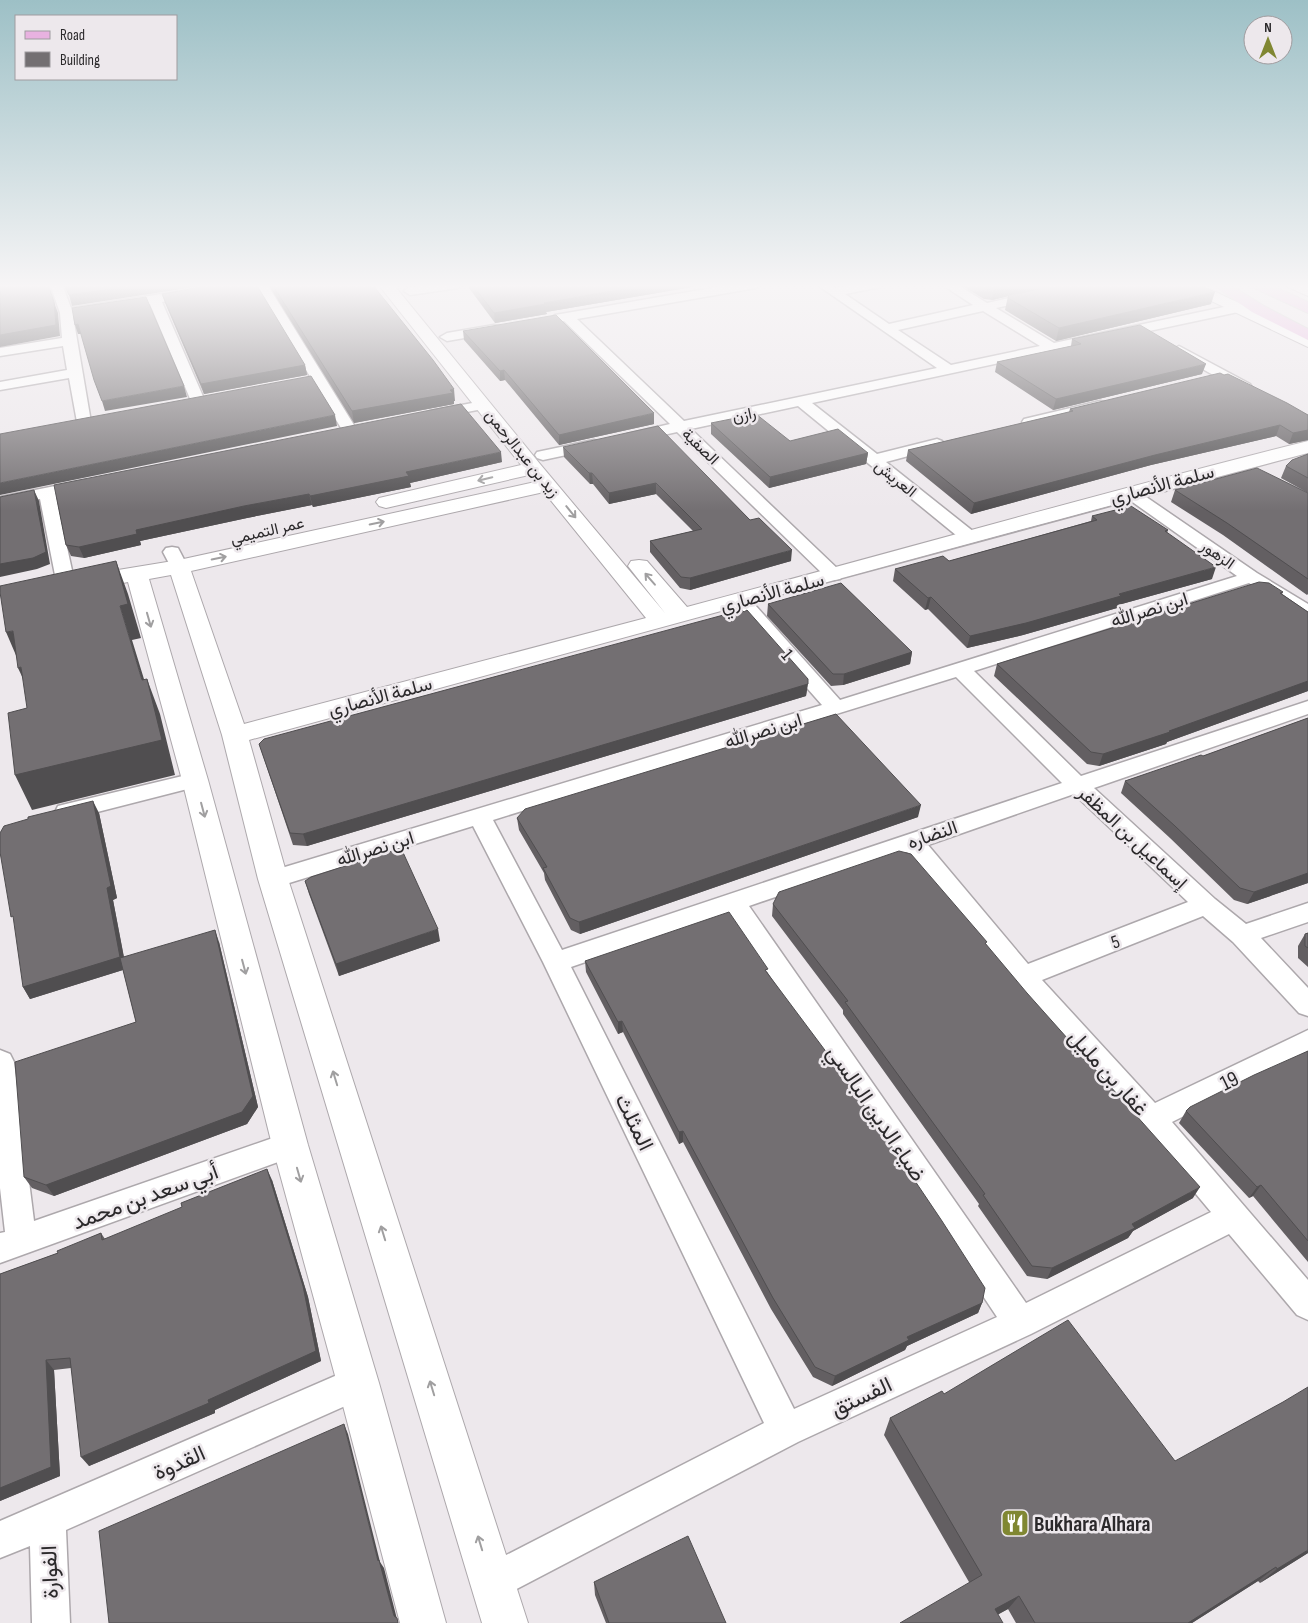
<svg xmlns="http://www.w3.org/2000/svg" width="1308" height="1623" font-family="'Sofia Sans Condensed',Vazirmatn,sans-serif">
<rect width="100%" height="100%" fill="#ede8ec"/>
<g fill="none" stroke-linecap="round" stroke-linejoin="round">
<defs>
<path id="street" d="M50,284H62L71,308L226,284H267L357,430L354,433H344L255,285L250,288L162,302L205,401L203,404H193L191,401L150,304L73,316L91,422L89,425H79L77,422L69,378L0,390V382L67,370L63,346L0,356V348L62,338L60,313Z
M432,284H464L458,288L410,295L404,291L410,287Z
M735,284H762L756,288L577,319L684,421L937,368L816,284H830L836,288L857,284H883L881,287L845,294L889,324L973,305L941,284H956L987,303L1072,284H1095L1089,288L996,308L1054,343L1238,304L1244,308L1238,312L812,403L877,454L937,439L942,441L945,444L942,447L886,462L974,532L977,536L974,540L968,541L962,540L798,406L691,429L840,571L843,575L840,579L834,580L828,579L677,432L632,442L627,440L624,437L627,434L670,424L564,321L555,323L549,319L555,315ZM983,311L1040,346L951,365L898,330Z
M494,325L499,326L501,329L499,332L447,341L440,337L447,333Z
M1179,346L1250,384L1252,387L1250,390H1240L1174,353L1172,350Z
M483,401L488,402L490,405L488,408L435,418L430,417L428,414L430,411L435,410Z
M1100,401L1105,402L1107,405L1105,408L1029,426L1024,425L1022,422L1024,419Z
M594,440L599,442L602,445L599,448L543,460L537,458L535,455L537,452Z
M85,480L91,482L93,485L91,488L56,496L73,575L70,579L64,580L58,579L55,575L40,499L0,507V497Z
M1130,488L1136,490L1257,573L1308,604V618L1301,616L1249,583L974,671L1081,776L1308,701V714L1094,788L1215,899L1246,924L1308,903V922L1261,938L1308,988V1016L1299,1013L1233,942L1203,916L1042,980L1155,1103L1308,1030V1054L1172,1122L1308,1280V1320L1297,1315L1229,1234L1031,1334L798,1442L505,1595L492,1601L479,1595L473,1582L479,1569L764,1423L543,962L473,826L273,888L265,885L261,879L265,873L822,705L733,604L731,600L733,596L740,594L747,596L840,700L1237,576L1124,496L1122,493L1124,490ZM956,677L1062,783L562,950L493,820ZM1074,794L1188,902L1028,964L928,845ZM907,852L1014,984L1141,1128L1211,1212L1026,1303L749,906ZM728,913L997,1317L794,1409L571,967Z
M172,547L178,548L188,567L185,571L179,572L173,571L163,552L166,548Z
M195,773L203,775L206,780L203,785L66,820L58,818L55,812L58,806L66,804Z
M0,1050L10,1054L14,1062L34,1221L290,1132L300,1136L304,1145L300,1154L0,1263V1233L5,1232L0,1188Z
M358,1366L370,1371L375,1383L370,1395L66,1530L70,1623H32L30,1546L0,1558V1521Z"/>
<path id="secondary" d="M378,284H393L540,464L665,613L628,566L631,561L639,560L647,561L687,607C894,552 1100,493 1308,441V453C954,546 602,644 249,740L288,879L528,1623H482L258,879L222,735L171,575L149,579L208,780L308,1145L379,1383L446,1623H400L337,1383L272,1145L182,780L128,582L118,584L110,582L107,577L110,572L118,570L179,560L535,482L529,475L386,508L379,506L376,502L379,498L521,465ZM544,492L646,618L244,724L191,571Z
M1180,284H1199L1308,336V347L1182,287Z
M1286,284L1308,285V296L1288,287Z"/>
<path id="primary" d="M1212,284H1229L1264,306L1308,329V340L1252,312Z
M1250,284H1269L1308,302V313L1252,287Z"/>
</defs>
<!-- street casing -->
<use href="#street" stroke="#ada8ac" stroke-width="3"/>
<!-- secondary casing -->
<use href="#secondary" stroke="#ada8ac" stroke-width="2"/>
<!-- primary casing -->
<use href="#primary" stroke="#c8c7c8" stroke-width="2"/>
<!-- street -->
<use href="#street" fill="#fff" fill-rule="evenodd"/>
<!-- secondary -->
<use href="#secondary" fill="#fff" fill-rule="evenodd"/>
<!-- primary -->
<use href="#primary" fill="#e8b2e0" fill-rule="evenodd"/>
</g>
<!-- wall -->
<path fill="#635f62" d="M268,284H372L455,401H454V404L354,423Z
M466,284H695L692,287L546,312L547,314L495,323Z
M959,284H1049L1048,287L1211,304L1056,341L1005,310L1008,296L992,300L984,299Z
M162,294L305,365L307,375L204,394L165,303Z
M463,331L654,424L559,445L505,380L500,381L464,340Z
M1072,339L1202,374L1053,410L995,372L997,362L1071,346Z
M1224,375L1308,415V440L1289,444L1276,436L1151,465L971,514L906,461L908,450L1069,412L1070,409Z
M711,423L790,441L868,453L866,464L769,488L711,434Z
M563,447L750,520L791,561L690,590L680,588L650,552V541L693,531L656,494L609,504L593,484H590L564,457Z
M1308,454V493L1281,478L1286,466Z
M502,462L410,483L411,487L313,507L312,505L247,518L140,541L141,545L84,558L71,556L66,545L54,485Z
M1175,490L1308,493V594L1307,595L1223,535L1171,502Z
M1092,516L1168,530L1167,533L1212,579L1118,605L1117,608L1023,635L967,648L928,609L925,610L893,581L895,569L949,561L1091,521Z
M1283,592L1282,594L1308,612V691L1167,742L1166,744L1099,766L1087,764L994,676L997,664Z
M768,604L912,652L910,664L843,685L831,686L767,616Z
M808,679L806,696L307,846L293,845L259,744Z
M1308,718V883L1247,904L1234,900L1170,838L1121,793L1125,781L1203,756Z
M99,813L117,898L113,900L124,957L219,942L258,1107L247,1124L54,1196L32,1188L24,1177L136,1022L123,970L30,999L23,987Z
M918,817L580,934L571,930L545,880L544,873L519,830L517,818Z
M305,881L440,941L339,976L309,894Z
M773,904L986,945L1193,1198L1133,1231L1128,1238L1047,1279L1027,1276L978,1206L979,1204L843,1014V1010L772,916Z
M1308,933V967L1298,958V946L1305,934Z
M585,961L767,972L982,1303L978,1313L907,1346L905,1350L832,1386L813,1377L771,1309L683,1142L679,1144L623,1032L618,1034L586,972Z
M1308,1051V1262L1253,1196L1249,1198L1179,1123L1186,1111Z
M272,1180L308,1297L321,1361L215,1410V1413L89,1466L71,1368L54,1370L60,1476L0,1501V1274L58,1253L101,1233L105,1239Z
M944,1394L1175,1461L1308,1553L1260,1583L1258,1581L1192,1623H1016L1008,1609L998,1614L969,1582L884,1435L890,1418Z
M594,1582L726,1623H606L595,1595Z"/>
<!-- shaded-wall -->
<path fill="#504e50" d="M142,284H214L72,306L69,295Z
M653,284H695L692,287L546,312L547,314L495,323L494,313L544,303Z
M1023,284H1049L1048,287L992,300L994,290Z
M1215,292L1211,304L1056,341L1059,328Z
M54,302L58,313L60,336L0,347V335Z
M78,324L82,334H78L75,325Z
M1206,364L1202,374L1053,410L1056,399Z
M305,365L307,375L204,394L201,384Z
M504,370L505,380L500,381V371Z
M184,386L187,397L105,411L102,401Z
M454,389L455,401H454V404L354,423L352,411Z
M654,413V424L559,445V435Z
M335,415L337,426L0,495V483Z
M1280,425L1276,436L1151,465L971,514L974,503L1155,455Z
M1308,430V440L1289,444L1293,433Z
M501,452L502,462L410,483L411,487L313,507L310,496L406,472Z
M868,453L866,464L769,488L770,477Z
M589,473H592L593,484H590Z
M656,483V494L609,504V493Z
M34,490L39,501L50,564L37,569L0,577V564Z
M309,494L312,505L247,518L140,541L141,545L84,558L79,547L136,530L244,506Z
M792,550L791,561L690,590V578Z
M116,561L128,594L141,638L132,640L155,715L142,680L120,606Z
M1216,567L1212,579L1118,605L1117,608L1023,635L967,648L970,636Z
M931,597L928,609L925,610L928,598Z
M13,631L21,667L6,632Z
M912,652L910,664L843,685L844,674Z
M21,667L34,702L18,668Z
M147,679L160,714L175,775L32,810L15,775Z
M1308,681V691L1167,742L1166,744L1099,766L1103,754Z
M808,684L806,696L307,846L303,834Z
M93,801L99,813L117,898L113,900L126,969L30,999L23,987L107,888Z
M921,805L918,817L580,934L579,922Z
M1308,873V883L1247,904L1254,892Z
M438,929L440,941L339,976L336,964Z
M215,930L219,942L258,1107L247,1124L54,1196L46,1185Z
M622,1021L623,1032L618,1034V1022Z
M683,1131V1142L679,1144V1132Z
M267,1169L272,1180L308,1297L321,1361L215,1410V1413L89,1466L81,1457L208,1400Z
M1261,1185L1253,1196L1249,1198L1257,1187Z
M1200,1187L1193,1198L1133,1231L1128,1238L1047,1279L1052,1268Z
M982,1303L978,1313L907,1346L905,1350L832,1386L835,1376L907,1337Z
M46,1360L54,1370L60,1476L0,1501V1488Z
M344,1424L348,1434L380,1562L384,1568L398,1623L394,1616L378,1561Z
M1308,1550V1553L1260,1583L1277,1569Z
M1276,1567L1258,1581L1192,1623H1188Z
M1019,1596L1008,1609L985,1622L995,1609Z"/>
<!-- building -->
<path fill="#736f72" stroke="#504e50" d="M0,284H48L54,302L56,325L0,335Z
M64,284H142L69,295Z
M219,284H256L305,365L201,384L162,294Z
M272,284H372L433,360L454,389L450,390L453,393L352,411Z
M472,284H653L544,303L546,304L494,313Z
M976,284H1023L994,290L985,289Z
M1067,284H1198L1215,292L1059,328L1008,298L1009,295Z
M146,297L184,386L102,401L94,380L78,324L75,325L72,308Z
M556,315L654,413L559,435L504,370L500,371L463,331Z
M1140,325L1206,364L1056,399L997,362L1081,344L1072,339Z
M1220,373L1224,375L1228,374L1287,403L1308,415V430L1293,433L1280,425L1155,455L974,503L908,450L1073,411L1070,409Z
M311,376L335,415L0,483V434Z
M461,404L501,452L406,472L409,476L310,496L309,494L244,506L136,530L137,534L79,547L66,545L54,485Z
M756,414L790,441L838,429L868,453L770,477L711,423Z
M658,426L750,520L759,518L792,550L690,578L681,577L650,541L702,529L656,483L609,493L592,473H589L563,447Z
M1308,454V478L1286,466L1292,460Z
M1257,468L1308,493V579L1227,523L1175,490Z
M34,490L46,552L33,558L0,564V497Z
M1131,506L1168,530L1165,531L1216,567L1119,594L1121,596L1026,623L970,636L931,597L928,598L895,569L943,556L949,561L1097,520L1092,516Z
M116,561L128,604L120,606L142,680L147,679L162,740L15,775L8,713L27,708L21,667L18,668L13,631L6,632L0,592V586Z
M1259,582L1269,583L1283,592L1280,593L1308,612V681L1169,731L1170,732L1103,754L1091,752L997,664Z
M841,583L912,652L844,674H833L768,604Z
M742,610L744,612L747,610L808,679V684L303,834L290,833L259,744L264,739Z
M836,714L921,805L579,922L570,918L543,868L547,867L517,818L525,809Z
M1308,718V873L1254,892L1240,888L1175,826L1125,781L1201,755L1203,756Z
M93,801L111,886L107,888L120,957L23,987L13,916L11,917L0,852V833L4,826L28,819V817Z
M401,848L438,929L336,964L305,881L311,877Z
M899,851L911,854L987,942L985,943L1027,993L1200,1187L1132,1224L1135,1228L1052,1268L1032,1266L983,1195L985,1194L845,1002L848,1001L773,904L779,892Z
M729,912L768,969L765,970L845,1077L942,1221L985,1288L982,1303L907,1337L909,1340L835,1376L815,1367L773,1298L683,1131L679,1132L622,1021L618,1022L585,961Z
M215,930L253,1096L242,1112L46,1185L24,1177L15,1062L136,1022L120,958Z
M1308,933V948L1305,946V934Z
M1308,1051V1241L1261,1185L1257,1187L1186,1111L1190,1107L1254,1075Z
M267,1169L303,1286L316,1351L208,1400L209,1403L81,1457L70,1358L46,1360L51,1467L0,1488V1274L58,1253L57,1251L101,1233L102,1240L182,1207L181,1203Z
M1068,1320L1175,1461L1283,1402L1308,1387V1550L1277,1569L1276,1567L1188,1623H1035L1019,1596L995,1609L1003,1623H900L982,1575L890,1418L942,1391L944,1394Z
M344,1424L378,1561L379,1560L394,1616L397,1618L398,1623H109L99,1531Z
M688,1536L726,1623H609L594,1582Z"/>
<!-- one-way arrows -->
<defs><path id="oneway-shaft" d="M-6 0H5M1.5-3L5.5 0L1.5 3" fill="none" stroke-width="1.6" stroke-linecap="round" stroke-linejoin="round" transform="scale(1.25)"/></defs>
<g stroke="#a09fa0">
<use href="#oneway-shaft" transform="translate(485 479) rotate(167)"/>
<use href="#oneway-shaft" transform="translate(571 512) rotate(51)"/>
<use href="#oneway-shaft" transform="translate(377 523) rotate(-12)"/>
<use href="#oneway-shaft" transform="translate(219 558) rotate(-12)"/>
<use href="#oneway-shaft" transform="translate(650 579) rotate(-131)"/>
<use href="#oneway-shaft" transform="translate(149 620) rotate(74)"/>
<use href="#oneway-shaft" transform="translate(203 810) rotate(75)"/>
<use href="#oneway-shaft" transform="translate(244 967) rotate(75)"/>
<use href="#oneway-shaft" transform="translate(335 1078) rotate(-107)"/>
<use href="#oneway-shaft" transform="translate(299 1175) rotate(74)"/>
<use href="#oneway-shaft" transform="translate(383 1233) rotate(-107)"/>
<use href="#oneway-shaft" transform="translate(432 1388) rotate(-107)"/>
<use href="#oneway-shaft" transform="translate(480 1543) rotate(-107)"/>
</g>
<!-- sky -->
<linearGradient id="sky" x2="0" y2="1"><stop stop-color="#9dc0c6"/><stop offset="0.56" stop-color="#f7f5f6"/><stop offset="1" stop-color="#f7f5f6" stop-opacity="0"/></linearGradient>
<rect width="1308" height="511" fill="url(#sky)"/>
<!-- icons -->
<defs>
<symbol id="restaurant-square" viewBox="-11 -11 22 22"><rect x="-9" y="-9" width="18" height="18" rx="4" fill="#808732" stroke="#ede8ec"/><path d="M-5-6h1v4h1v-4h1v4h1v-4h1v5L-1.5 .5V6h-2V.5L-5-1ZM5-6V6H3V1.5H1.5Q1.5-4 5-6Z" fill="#fff"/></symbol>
</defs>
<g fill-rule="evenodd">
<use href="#restaurant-square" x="999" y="1507" width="32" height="32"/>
</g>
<g text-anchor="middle" stroke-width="5" stroke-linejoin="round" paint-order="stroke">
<!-- far-street labels -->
<g font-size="16" fill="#2b292b" stroke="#ede8ec">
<text transform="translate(744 414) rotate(-12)" y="6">رازن</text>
<text transform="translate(701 446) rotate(44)" y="6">الصفية</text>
<text transform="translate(523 453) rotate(51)" y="6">زيد بن عبدالرحمن</text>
<text transform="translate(896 478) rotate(39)" y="6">العريش</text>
<text transform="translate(267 530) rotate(-13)" y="6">عمر التميمي</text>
<text transform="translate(1218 554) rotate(35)" y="6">الزهور</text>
</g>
<!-- street labels -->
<g font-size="19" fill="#2b292b" stroke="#ede8ec">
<text transform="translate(1162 484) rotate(-15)" y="7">سلمة الأنصاري</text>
<text transform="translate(772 592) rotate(-15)" y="7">سلمة الأنصاري</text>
<text transform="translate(1149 609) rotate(-17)" y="7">ابن نصرالله</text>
<text transform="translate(788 654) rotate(49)" y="7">1</text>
<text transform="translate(380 696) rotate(-15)" y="7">سلمة الأنصاري</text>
<text transform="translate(763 730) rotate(-17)" y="7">ابن نصرالله</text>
<text transform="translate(932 834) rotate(-19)" y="7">النضاره</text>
<text transform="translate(1133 837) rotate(43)" y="7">إسماعيل بن المظفر</text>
<text transform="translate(375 848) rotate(-17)" y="7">ابن نصرالله</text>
<text transform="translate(1115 941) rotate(-21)" y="7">5</text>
</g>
<!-- near-street labels -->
<g font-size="22" fill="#2b292b" stroke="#ede8ec">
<text transform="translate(1109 1072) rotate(48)" y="8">غفار بن مليل</text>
<text transform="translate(1229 1080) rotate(-26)" y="8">19</text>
<text transform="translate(877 1113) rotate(56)" y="8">ضياء الدين البالسي</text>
<text transform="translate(635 1122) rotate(64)" y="8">المثلث</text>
<text transform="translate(145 1196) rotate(-20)" y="8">أبي سعد بن محمد</text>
<text transform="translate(861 1396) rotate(-25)" y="8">الفستق</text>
<text transform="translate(179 1462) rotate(-24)" y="8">القدوة</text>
<text transform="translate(49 1572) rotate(-92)" y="8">الفوارة</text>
</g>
<!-- near-poi labels -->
<g font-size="22" font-weight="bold" fill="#2b292b" stroke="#ede8ec" text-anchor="start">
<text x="1034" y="1531">Bukhara Alhara</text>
</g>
</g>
<!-- legend -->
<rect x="15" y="15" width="162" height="65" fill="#ede8ec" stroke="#9f9c9f"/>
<rect x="25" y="31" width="25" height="8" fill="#e8b2e0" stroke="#9f9c9f"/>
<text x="60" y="40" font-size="15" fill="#2b292b">Road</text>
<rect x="25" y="52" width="25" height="15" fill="#736f72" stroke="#9f9c9f"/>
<text x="60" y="65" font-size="15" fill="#2b292b">Building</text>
<!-- north arrow -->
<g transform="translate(1268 40)"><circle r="24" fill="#ede8ec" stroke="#9f9c9f"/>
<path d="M0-4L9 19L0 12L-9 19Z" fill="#808732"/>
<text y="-8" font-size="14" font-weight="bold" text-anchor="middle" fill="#2b292b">N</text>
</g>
</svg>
